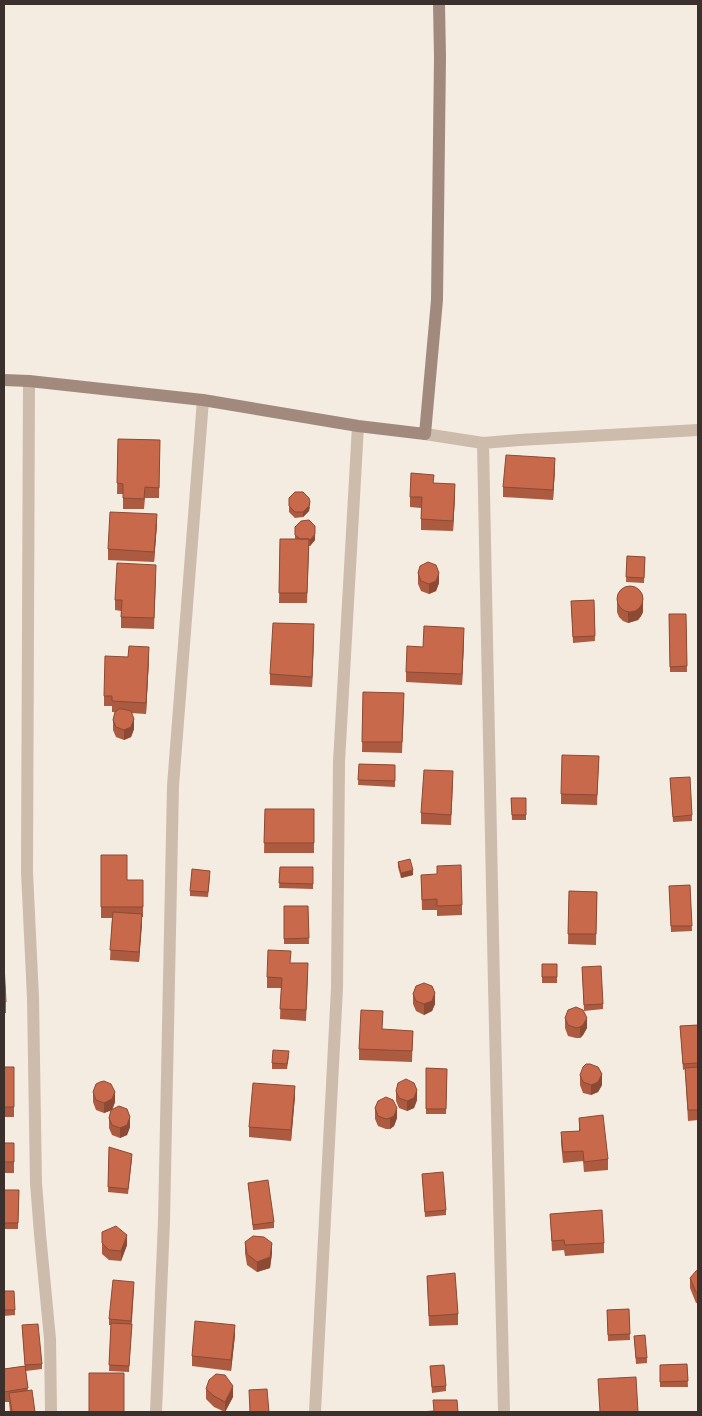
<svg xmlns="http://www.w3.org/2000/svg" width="702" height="1416" font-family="'Varela Round',sans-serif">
<rect width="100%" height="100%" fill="#f4ebe1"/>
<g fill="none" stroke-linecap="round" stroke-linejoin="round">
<!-- street -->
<path stroke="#cdbbac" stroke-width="12" d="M29,381L27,872L33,998L36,1183L40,1234L50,1339L51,1412
M425,434L483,443L519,440L698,430
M483,443L494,985L504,1412
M156,1412L164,1221L173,786L203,400
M315,1412L337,988L339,762L358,426"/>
<!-- secondary -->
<path stroke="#a18a7d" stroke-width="12" d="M4,380L29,381L203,400L358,426L425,434L437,300L440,57L439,4"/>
</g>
<!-- wall -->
<path fill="#ac5a40" d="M118,439L160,440L159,498H145L144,509H123V494H117Z
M555,468L553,500L503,497V487Z
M434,483L455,495L453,531L421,530V508L410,507V497Z
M289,498L310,507L309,511L303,517L295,518L289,512Z
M157,524L154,562L108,560V549Z
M295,527L315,540L310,546H309L307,603H279L280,539H295Z
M627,556L645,557L644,583L626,582Z
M418,573L439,583L436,591L429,594L421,591L418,584Z
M156,575L154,629L121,628V611L115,610V600Z
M594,600L595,641L573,643L571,601Z
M617,602L643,612L641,616L638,620L628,623L623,621L619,617L617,612Z
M669,614H686L687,672H670Z
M314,635L312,687L270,685V674Z
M464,639L462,685L406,682V672L423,647Z
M149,658L146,714L131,713L134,729L131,737L124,740L116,737L113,730V720L115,712H112V706H104V696Z
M363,692L404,703L402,753L362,752Z
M599,756L597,805L561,804V794Z
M359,764L395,765V787L358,785Z
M670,778L692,815V821L673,822Z
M453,781L451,825L421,824V813Z
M511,798H526V820H512Z
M265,809H314V853H264Z
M101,855L127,880H143V917H142L139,962L110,960L112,918H101Z
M398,862L413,875L401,878L398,867Z
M280,867H313V889L279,888Z
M421,875L462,905V915L437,916V910H422Z
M210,876L208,897L190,896V891Z
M690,885L692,931L671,932L669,886Z
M569,891L597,892L596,945L568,944Z
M284,906H308L309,944H284Z
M291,963L308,974L306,1021L280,1019L281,988H267V977Z
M4,964L6,1002V1013H4Z
M542,964H557V983H542Z
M582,967L603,1004V1009L584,1011Z
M413,994L435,1004L432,1011L424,1015L416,1011L413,1004Z
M565,1018L587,1028L583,1035L580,1038H576L568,1036L565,1028Z
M698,1025V1120L688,1121L685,1069L683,1070L680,1026Z
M413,1031L412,1062L359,1060V1049Z
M289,1056L287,1069H272V1063Z
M4,1067H14V1117H4Z
M426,1068L447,1069L446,1114H426Z
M580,1075L602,1085L598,1092L591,1095L583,1093L580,1085Z
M396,1091L417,1100L414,1108L407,1111L399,1108L396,1101Z
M93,1092L115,1102L112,1110L104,1113L96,1110L93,1102Z
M295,1096L291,1141L249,1137V1127Z
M375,1108L397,1118L394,1126L390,1129H386L378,1126L375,1119Z
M109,1118L130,1127L127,1135L120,1138L112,1135L109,1128Z
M579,1118L608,1159V1170L584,1172L583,1161L563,1163L561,1143V1132L579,1131Z
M4,1143H14V1173H4Z
M109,1147L132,1159L128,1194L108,1192Z
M422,1174L446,1210V1215L425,1217Z
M248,1183L274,1222V1228L253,1230Z
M4,1190H19L18,1229H4Z
M550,1214L604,1243V1253L565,1256L564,1250L552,1251Z
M245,1242L272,1253L270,1268L257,1272L247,1265L245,1253Z
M102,1243L127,1245L121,1261L109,1260L102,1254Z
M698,1270V1303H696L690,1288V1278Z
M427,1276L458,1314V1325L429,1326Z
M134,1287L129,1372L109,1371L111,1325H109V1319Z
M4,1291L15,1310V1315L4,1316Z
M629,1309L630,1340L608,1341L607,1310Z
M22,1325L42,1364V1369L26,1371L28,1391L35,1412H10L9,1402H4V1369L25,1366Z
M235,1335L231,1371L192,1366V1356Z
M634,1336L647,1358V1363L636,1364Z
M687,1364L688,1387H660V1365Z
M430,1366L446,1386V1391L432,1393Z
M206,1389L233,1397L225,1412L214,1407L206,1399Z"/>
<!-- shaded-wall -->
<path fill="#8c4a34" d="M555,458V468L553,500V490Z
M455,484V495L453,531V521Z
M310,502L309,511L303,517V512Z
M157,514V524L154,562V552Z
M315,534V540L310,546V540Z
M439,573V583L436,591L429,594V584Z
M643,601V612L641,616L638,620L628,623V612Z
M314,624V635L312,687V677Z
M464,628V639L462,685V674Z
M149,647V658L146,714V703Z
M134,719V729L131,737L124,740V730Z
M413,870V875L401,878V873Z
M142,914V925L139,962V952Z
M435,993V1004L432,1011L424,1015V1004Z
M587,1018V1028L583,1035L580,1038V1027Z
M602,1074V1085L598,1092L591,1095V1085Z
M295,1086V1096L291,1141V1130Z
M417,1090V1100L414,1108L407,1111V1101Z
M115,1092V1102L112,1110L104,1113V1103Z
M397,1108V1118L394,1126L390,1129V1118Z
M130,1117V1127L127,1135L120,1138V1128Z
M127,1235V1245L121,1261V1251Z
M272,1243V1253L270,1268L257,1272V1262Z
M235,1325V1335L231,1371V1360Z
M233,1386V1397L225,1412V1402Z"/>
<!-- building -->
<path fill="#c8694b" stroke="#8c4a34" d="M118,439L160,440L159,488L145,487L144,499L123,498V484L117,483Z
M506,455L555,458L553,490L503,487Z
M411,473L434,475L433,483L455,484L453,521L421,519L422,497H410Z
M295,492H303L309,498L310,502L309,506L303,512H295L289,506V498Z
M110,512L157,514L154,552L108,549Z
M309,520L315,526V534L310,540H309V539H300L295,535V527L301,521Z
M280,539H309L307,593H279Z
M627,556L645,557L644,578L626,577Z
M428,562L436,565L439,573L436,581L429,584L421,581L418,573L420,566Z
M117,563L156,565L154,618L121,617L122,600H115Z
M617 599a13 13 0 1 1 26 0a13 13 0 1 1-26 0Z
M594,600L595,636L573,637L571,601Z
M669,614H686L687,666L670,667Z
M273,623L314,624L312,677L270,674Z
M424,626L464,628L462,674L406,672L407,646L423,647Z
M129,646L149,647L146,703L112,701V696H104L105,656L128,657Z
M363,692L404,693L402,742H362Z
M119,709H123L131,711L134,719L131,727L124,730L116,727L113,720L115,712Z
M562,755L599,756L597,795L561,794Z
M359,764L395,765V781L358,780Z
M424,770L453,771L451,815L421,813Z
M690,777L692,815L673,817L670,778Z
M511,798H526V815H512Z
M265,809H314V843H264Z
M101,855H127V880H143V907H101Z
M410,859L413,870L401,873L398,862Z
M461,865L462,905L437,906V899L422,900L421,875L437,874V866Z
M280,867H313V884L279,883Z
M192,869L210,871L208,892L190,891Z
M690,885L692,926H671L669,886Z
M569,891L597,892L596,934H568Z
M284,906H308L309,938L284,939Z
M113,912L142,914L139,952L110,950Z
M268,950L291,951L290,963H308L306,1010L280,1009L282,978L267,977Z
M4,964L6,1002H4Z
M542,964H557V977H542Z
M601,966L603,1004L584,1005L582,967Z
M424,983L432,986L435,993L432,1001L424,1004L416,1001L413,994L416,986Z
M576,1007L583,1010L587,1018L583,1025L580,1027L576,1028L568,1025L565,1018L568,1010Z
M361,1010L383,1011L382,1029L413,1031L412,1051L359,1049Z
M698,1025V1063L683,1064L680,1026Z
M273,1050L289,1051L287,1064L272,1063Z
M586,1064H590L598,1067L602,1074L598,1082L591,1085L583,1082L580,1075L583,1067Z
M4,1067H14V1107H4Z
M698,1067V1110H688L685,1068Z
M426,1068L447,1069L446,1109H426Z
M406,1079L414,1083L417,1090L414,1098L407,1101L399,1098L396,1091L398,1083Z
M104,1081L111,1084L115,1092L112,1099L104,1103L96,1100L93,1092L96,1084L100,1082Z
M253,1083L295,1086L291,1130L249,1127Z
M386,1097L393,1100L397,1108L394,1116L390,1118L386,1119L378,1116L375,1108L378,1101Z
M119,1106L127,1109L130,1117L127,1125L120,1128L112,1125L109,1118L111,1110Z
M603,1115L608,1159L584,1162L583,1151L563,1152L561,1132L580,1131L579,1118Z
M4,1143H14V1162H4Z
M109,1147L132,1154L128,1189L108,1187Z
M443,1172L446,1210L425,1212L422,1174Z
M268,1180L274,1222L253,1225L248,1183Z
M4,1190H19L18,1223H4Z
M602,1210L604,1243L565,1245L564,1240L552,1241L550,1214Z
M116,1226L127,1235L121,1251L109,1250L102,1243V1232Z
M253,1236L264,1237L272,1243L270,1257L257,1262L247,1254L245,1242Z
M698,1270V1293L696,1292L690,1278L696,1271Z
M455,1273L458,1314L429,1316L427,1276Z
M113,1280L134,1282L131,1321L109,1319Z
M4,1291H14L15,1310H4Z
M629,1309L630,1334L608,1335L607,1310Z
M195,1321L235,1325L231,1360L192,1356Z
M111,1323L132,1324L129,1366L109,1365Z
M38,1324L42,1364L25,1365L22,1325Z
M645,1335L647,1358H636L634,1336Z
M687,1364L688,1381L660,1382V1365Z
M444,1365L446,1386L432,1387L430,1366Z
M25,1366L28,1388L4,1392V1369Z
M89,1373H124V1412H89Z
M216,1374L225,1375L233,1386L225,1402L214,1396L206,1389L209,1380Z
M636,1377L638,1412H600L598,1379Z
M267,1389L269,1412H250L249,1390Z
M32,1390L35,1412H12L9,1393Z
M433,1400H457L458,1412H419L434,1411Z"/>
<!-- border -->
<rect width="702" height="1416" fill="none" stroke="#3b302b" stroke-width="10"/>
</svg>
